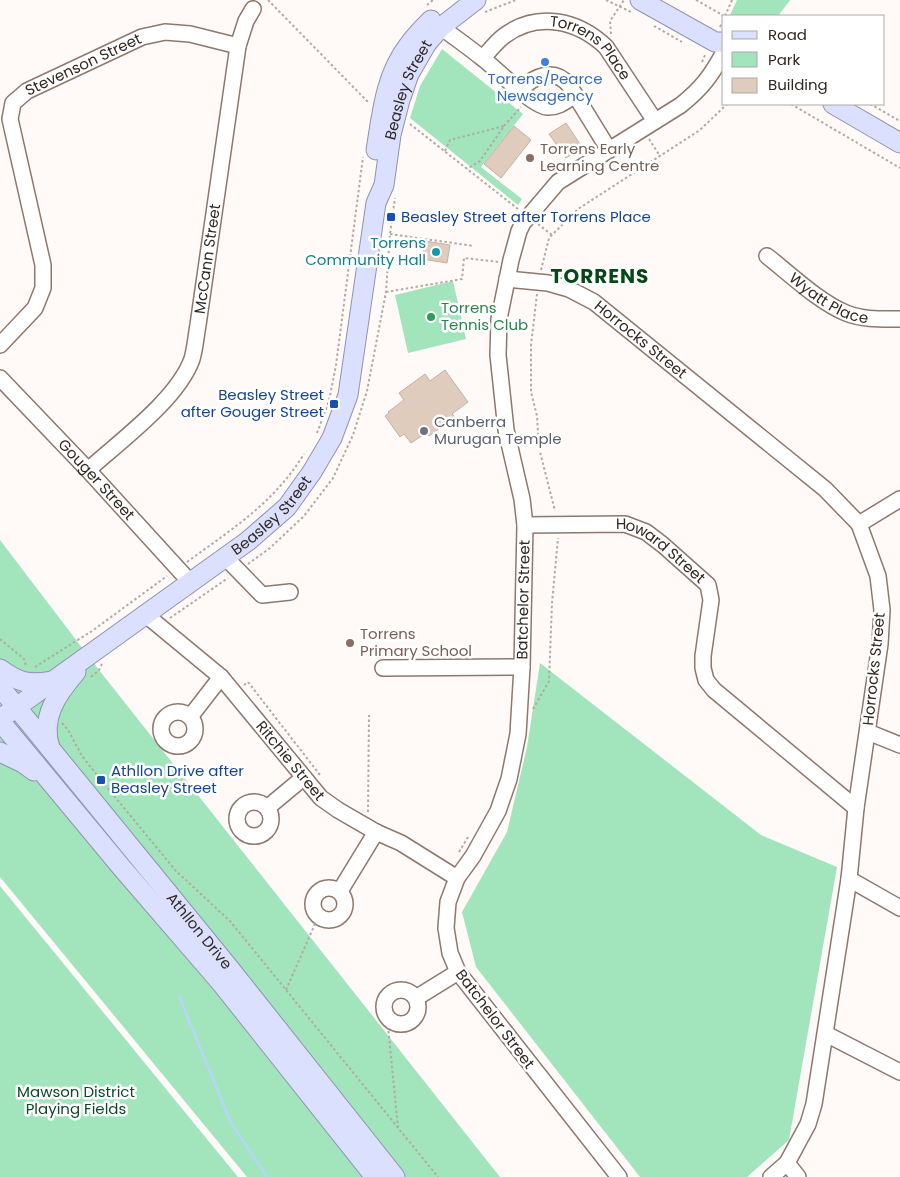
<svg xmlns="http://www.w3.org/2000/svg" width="900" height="1177" font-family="Poppins,sans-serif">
<rect width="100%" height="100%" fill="#fffaf7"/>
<!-- green -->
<path fill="#a2e4bc" d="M737,0H790L778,16H733L730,15Z
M442,49L523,114L481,167L522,199L518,205L410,118L420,86Z
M453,281L466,339L408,353L395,295Z
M0,540L99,670L500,1177H247L0,877Z
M540,663L761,835L837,867L789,1140L747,1177H640L476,967L462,912L507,832L527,747Z
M0,886L238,1177H0Z"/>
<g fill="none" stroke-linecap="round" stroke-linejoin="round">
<!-- stream -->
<path stroke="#b4d7f4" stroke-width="3" d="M179,996L231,1123L267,1177"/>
</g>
<!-- building -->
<path fill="#e0ccbd" stroke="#c5b1a2" d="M566,123L582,147L566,158L549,134Z
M514,126L531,140L501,178L484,164Z
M425,241L450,245L447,263L422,259Z
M445,370L468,402L452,414L455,417L429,436L426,433L411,443L404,434L400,437L385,416L389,413L388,412L404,400L399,393L425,374L430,381Z"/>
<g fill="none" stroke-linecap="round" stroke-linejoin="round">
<defs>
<g id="minor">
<path d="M432,21C449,33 466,45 482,58C496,68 532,106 547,107C558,108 566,101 575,95"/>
<path id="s1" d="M483,58C490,50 496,42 504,36C537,11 578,20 606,47L655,121"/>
<path d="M520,90C534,76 554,67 569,85L609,150"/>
<path id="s2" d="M767,256C790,274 819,302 846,313C863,320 882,319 900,319"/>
<path id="s3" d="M507,279L548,283L569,289L594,302L825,489L859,524L878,576L882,610L880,644L856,808L849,879L814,1104L808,1124L787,1163L771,1177"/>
<path id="s4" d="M0,345L35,308L43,288V265L10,119L13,103L27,91L142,37L165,32L190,34L238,46"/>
<path id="s5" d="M0,378L88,470L191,583"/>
<path id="s6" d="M88,470C119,442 178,399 192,359C195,349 196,336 198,325L238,46L246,21L253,9"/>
<path d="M859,524L900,499"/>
<path id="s7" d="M525,525L625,524L646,532L663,545L708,585L711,600L703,656V668L706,680L714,690L856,808"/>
<path d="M225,557L262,595L290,592"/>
<path id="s8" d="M146,615L221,677L321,798L338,810L376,832L401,843L457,878"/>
<path d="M383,668L522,667"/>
<circle cx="178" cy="729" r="17"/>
<path d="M190,717L221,677"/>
<path d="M868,732L900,745"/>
<circle cx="254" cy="819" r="17"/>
<path d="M267,808L303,778"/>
<path d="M849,879L900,908"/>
<circle cx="329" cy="904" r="16"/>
<path d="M340,891L376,832"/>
<circle cx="401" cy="1007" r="17"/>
<path d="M416,998L458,972"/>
<path d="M826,1034L900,1072"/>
<path d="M787,1163L798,1177"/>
<path id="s9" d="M619,1177L458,972L450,953L446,928L448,902L457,878L473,856L498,811L509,779L518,734L522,667L525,525L522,499L506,430L498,355L499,319L511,260L519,231L523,223L558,182L681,105C702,88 711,76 724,52"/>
</g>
<g id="major">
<path d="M640,0L715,42H724"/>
<path d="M833,104L900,143"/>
<path d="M376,150C382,114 385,76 408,46C414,37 423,28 431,20"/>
<path d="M0,669C19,683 29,685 52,681"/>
<path id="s10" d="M0,687L230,969L395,1177"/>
<path id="s11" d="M0,719L248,541L287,507L312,472L332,438L348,395L376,203L384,185L391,135L400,100L409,74L427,43L441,27L476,0"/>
<path d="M0,721L122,868L222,984L375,1177"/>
<path d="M50,748C40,718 57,694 76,672"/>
<path d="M0,752L23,763L34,771"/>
</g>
</defs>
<!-- minor casing -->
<use href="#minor" stroke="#8d786d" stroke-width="18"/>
<!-- major casing -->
<use href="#major" stroke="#8f93b1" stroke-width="21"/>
<!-- path -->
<path stroke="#b1aaa6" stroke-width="2" stroke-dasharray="2.5 2.5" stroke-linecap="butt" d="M268,0L368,102
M606,0L631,12
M696,0L724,16
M427,5L433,0
M485,12L516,0
M725,16L732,0
M654,26L682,42
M720,27L724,19
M611,34L610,21L624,0
M702,62L706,53
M791,104L900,168
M870,104L900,121
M410,124L518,209
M504,126L521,107
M649,139L660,156
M445,151L450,140L504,126L480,161L467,169
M538,224L552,235
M390,234L474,246
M541,270L549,238L578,209L700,130L727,104
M386,292L462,279L464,258L499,262
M537,294L531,345V392L537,416L539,448L555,511
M317,433L329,401L336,365L363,157
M187,562C232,529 274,503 304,454
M248,564L270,548L304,516L333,478L353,435L367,391L386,292L390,234L395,198
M170,618L228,578
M0,639L24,659L26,666
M35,667L92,631L167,576
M91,677L99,670L102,664
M244,685L248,682L320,775
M533,709L549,681L552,603L558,538
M62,723L68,730L82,756L101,780L176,871L230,921L438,1177
M368,812L369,715
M459,852L468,837
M286,990L318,917
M387,1016L398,1128"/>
<!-- minor -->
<use href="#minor" stroke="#fff" stroke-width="15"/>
<!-- major -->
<use href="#major" stroke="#dae0fe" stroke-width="19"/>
</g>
<!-- markers -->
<circle fill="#3f7fe0" stroke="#fff" stroke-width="2" cx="545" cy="62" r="5"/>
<g fill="#8d6e63" stroke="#fff" stroke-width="2">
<circle cx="530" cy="158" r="5"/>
<circle cx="350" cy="643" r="5"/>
</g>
<g fill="#1a4fb4" stroke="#fff" stroke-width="2">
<rect x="386" y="212" width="10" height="10" rx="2.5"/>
<rect x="329" y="399" width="10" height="10" rx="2.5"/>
<rect x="96" y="775" width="10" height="10" rx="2.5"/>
</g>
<circle fill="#0f9aa8" stroke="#fff" stroke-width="2" cx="436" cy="252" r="5"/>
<circle fill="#2e9e5b" stroke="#fff" stroke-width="2" cx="431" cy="317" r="5"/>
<circle fill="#6b7280" stroke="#fff" stroke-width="2" cx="424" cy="431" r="5"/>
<g text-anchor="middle" stroke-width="5" stroke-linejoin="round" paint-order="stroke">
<!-- street labels -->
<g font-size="15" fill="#312823" stroke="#fff">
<text dy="5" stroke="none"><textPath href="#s1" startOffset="130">Torrens Place</textPath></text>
<text dy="5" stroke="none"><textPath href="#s4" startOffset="342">Stevenson Street</textPath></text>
<text dy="5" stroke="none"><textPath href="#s11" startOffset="798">Beasley Street</textPath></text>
<text dy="5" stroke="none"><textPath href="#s6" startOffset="255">McCann Street</textPath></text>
<text dy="5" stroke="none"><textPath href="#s2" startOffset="76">Wyatt Place</textPath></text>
<text dy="5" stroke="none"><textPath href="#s3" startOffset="151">Horrocks Street</textPath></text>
<text dy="5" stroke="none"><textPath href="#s5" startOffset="140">Gouger Street</textPath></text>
<text dy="5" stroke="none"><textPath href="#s11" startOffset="340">Beasley Street</textPath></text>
<text dy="5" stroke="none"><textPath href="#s7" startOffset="144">Howard Street</textPath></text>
<text dy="5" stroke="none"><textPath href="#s9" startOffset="651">Batchelor Street</textPath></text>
<text transform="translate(874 669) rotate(-84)" y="5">Horrocks Street</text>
<text dy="5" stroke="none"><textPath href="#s8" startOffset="206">Ritchie Street</textPath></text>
<text dy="5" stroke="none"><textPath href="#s10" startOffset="315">Athllon Drive</textPath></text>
<text transform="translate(495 1019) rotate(53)" y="5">Batchelor Street</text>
</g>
<!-- shop labels -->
<g font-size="15" fill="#366cbe" stroke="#fff">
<text x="545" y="84">Torrens/Pearce<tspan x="545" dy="17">Newsagency</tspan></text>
</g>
<!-- education labels -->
<g font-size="15" fill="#785e54" stroke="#fff" text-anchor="start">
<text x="540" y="154">Torrens Early<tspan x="540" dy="17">Learning Centre</tspan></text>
<text x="360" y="639">Torrens<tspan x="360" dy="17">Primary School</tspan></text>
</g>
<!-- transit labels -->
<g font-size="15" fill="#164399" stroke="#fff" text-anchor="start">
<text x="401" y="222">Beasley Street after Torrens Place</text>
<text x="324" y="400" text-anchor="end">Beasley Street<tspan x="324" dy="17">after Gouger Street</tspan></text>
<text x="111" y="776">Athllon Drive after<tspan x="111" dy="17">Beasley Street</tspan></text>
</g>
<!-- culture labels -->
<g font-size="15" fill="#0d838f" stroke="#fff" text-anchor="end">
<text x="426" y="248">Torrens<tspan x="426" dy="17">Community Hall</tspan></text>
</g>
<!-- leisure labels -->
<g font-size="15" fill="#27864d" stroke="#fff" text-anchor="start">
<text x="441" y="313">Torrens<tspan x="441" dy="17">Tennis Club</tspan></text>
</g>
<!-- worship labels -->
<g font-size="15" fill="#5b616d" stroke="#fff" text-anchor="start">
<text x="434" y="427">Canberra<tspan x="434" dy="17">Murugan Temple</tspan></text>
</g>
<!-- park labels -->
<g font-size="15" fill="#10472c" stroke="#fff">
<text x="76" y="1097">Mawson District<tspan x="76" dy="17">Playing Fields</tspan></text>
</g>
<!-- district labels -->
<g font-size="20" font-weight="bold" letter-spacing="1" fill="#064818" stroke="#fff">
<text x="600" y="283">TORRENS</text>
</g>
</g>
<!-- legend -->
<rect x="722" y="15" width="162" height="90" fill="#ffffff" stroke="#ada9a7"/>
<rect x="732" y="31" width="25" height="8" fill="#dae0fe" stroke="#ada9a7"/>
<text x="768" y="40" font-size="15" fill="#312823">Road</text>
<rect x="732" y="52" width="25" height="15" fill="#a2e4bc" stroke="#ada9a7"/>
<text x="768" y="65" font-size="15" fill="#312823">Park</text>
<rect x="732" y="78" width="25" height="15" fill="#e0ccbd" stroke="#ada9a7"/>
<text x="768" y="90" font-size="15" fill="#312823">Building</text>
</svg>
